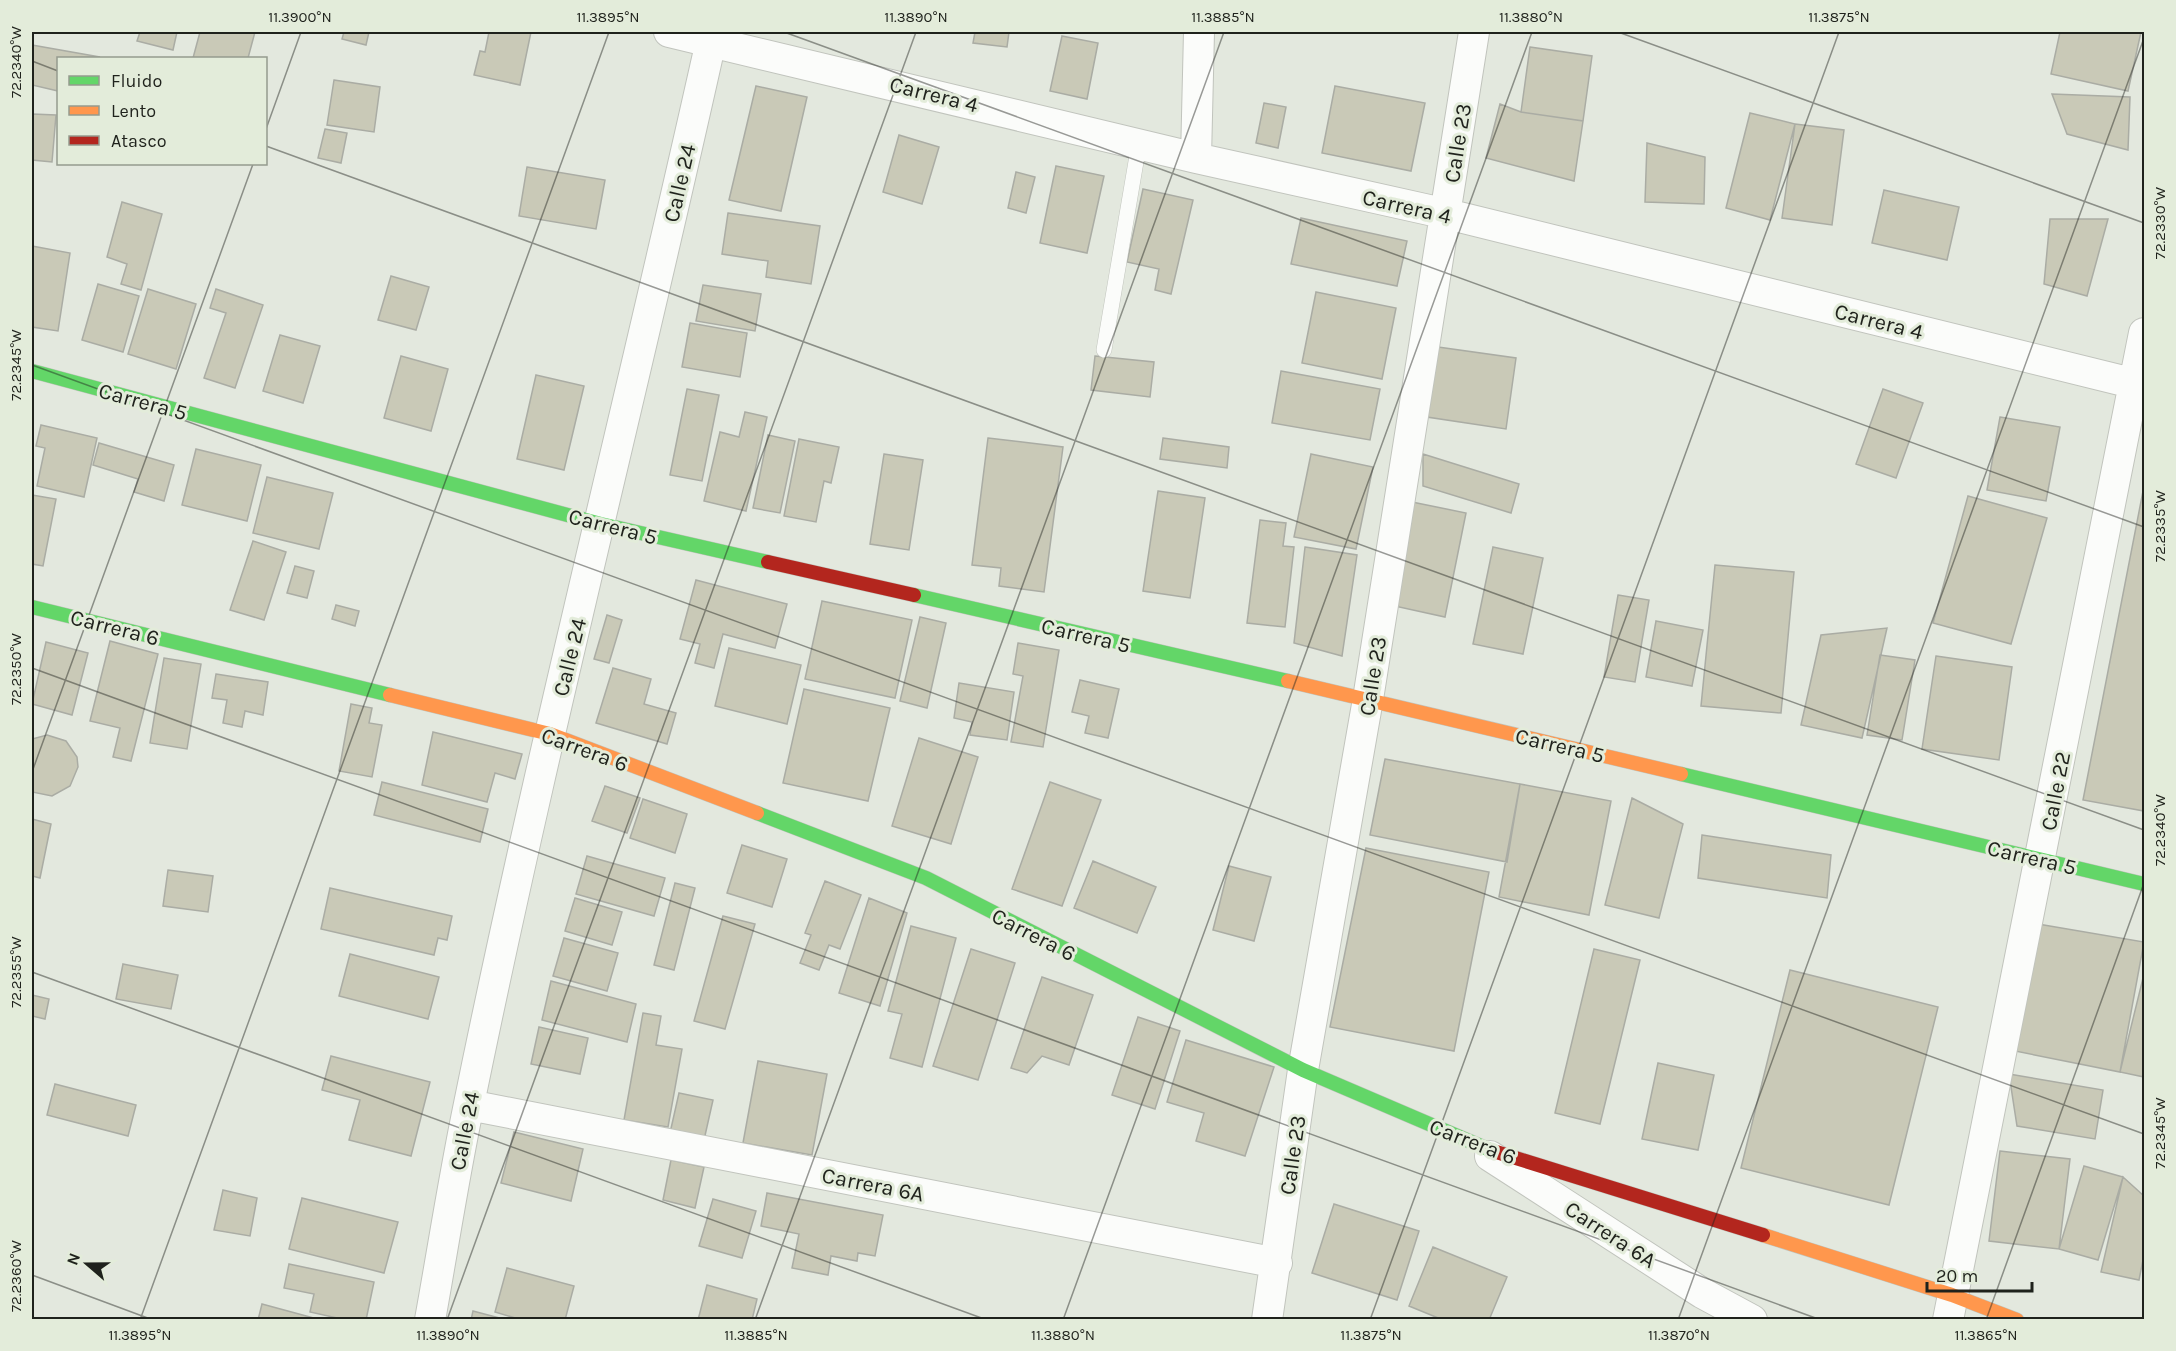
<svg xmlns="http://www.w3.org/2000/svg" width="2176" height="1351" font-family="Karla,sans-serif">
<rect width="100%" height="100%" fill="#e3e8de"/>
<!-- building -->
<path fill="#c9c9b7" stroke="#aaaca4" stroke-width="1.5" d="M140,32H177L173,50L137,41Z
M200,32H255L248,58H193Z
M344,32H369L366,45L342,39Z
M489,32H531L520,85L474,75L480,51L485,52Z
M975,32H1009L1007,47L973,43Z
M2060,32H2141L2128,91L2051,74Z
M1062,36L1098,43L1087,99L1050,91Z
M32,45L100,57L58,58V91L32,85Z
M1530,47L1592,56L1583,121L1521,112Z
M334,80L380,87L374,132L327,125Z
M756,86L807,97L781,211L729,200Z
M1335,86L1425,103L1411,171L1322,153Z
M2052,94L2130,97L2128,150L2067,134Z
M1264,103L1286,107L1278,148L1256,143Z
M1500,104L1521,112L1583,121L1574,181L1486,158Z
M1750,113L1795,124L1770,220L1726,208Z
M32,114L56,115L52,162L32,160Z
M1795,124L1844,130L1832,225L1782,218Z
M325,129L347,133L341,163L318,158Z
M899,135L939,147L922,204L883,192Z
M1647,143L1705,157L1704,204L1645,202Z
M1056,166L1104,176L1087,253L1040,243Z
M527,167L605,180L596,229L519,216Z
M1016,172L1035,177L1026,213L1008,208Z
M1143,189L1193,200L1171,294L1155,290L1159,269L1127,262Z
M1884,190L1959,207L1947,260L1872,243Z
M122,202L162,214L141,290L121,284L127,264L107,257Z
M728,213L820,226L811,284L766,277L768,261L722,254Z
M1301,218L1407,241L1397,286L1291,264Z
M2050,219H2108L2087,296L2044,284Z
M32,246L70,253L58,331L32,327Z
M391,276L429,287L416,330L378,320Z
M98,284L139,296L123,352L82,340Z
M703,285L761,294L755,331L696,321Z
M148,289L196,304L176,369L128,354Z
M216,289L263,305L235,388L204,378L226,313L210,308Z
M1316,292L1396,308L1382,379L1302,363Z
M690,323L747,333L740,377L682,367Z
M280,335L320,346L303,403L263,391Z
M1438,347L1516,358L1506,429L1427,417Z
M401,356L448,369L431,431L384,418Z
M1095,356L1154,362L1150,397L1091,390Z
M1281,371L1380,389L1370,440L1272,423Z
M536,375L584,386L564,470L517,459Z
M687,389L719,395L702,481L670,475Z
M1883,389L1923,403L1896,478L1856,464Z
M745,412L767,417L746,511L704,501L720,432L739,437Z
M2000,417L2060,427L2046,501L1987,490Z
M41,425L97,438L84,497L37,486L45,448L36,446Z
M768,435L795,441L780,513L753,508Z
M988,438L1063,447L1044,592L999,586L1001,568L972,565Z
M1163,438L1229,447L1227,468L1160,459Z
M799,439L839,447L831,483L824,481L816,522L784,516Z
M99,443L174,465L164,501L134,492L138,479L93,465Z
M196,449L261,465L247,521L182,505Z
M884,454L923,460L909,550L870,544Z
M1311,454L1373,467L1356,549L1294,537Z
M1423,454L1519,484L1511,513L1423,486Z
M267,477L333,493L319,549L253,533Z
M2144,486V811L2083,800Z
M1158,491L1205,498L1190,598L1143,591Z
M32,495L56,499L43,566L32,564Z
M1968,496L2047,518L2011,644L1933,623Z
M1412,502L1466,513L1445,617L1390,605Z
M1260,520L1286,523L1283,546L1294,547L1285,627L1247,623Z
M253,541L286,552L264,620L230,610Z
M1305,547L1357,555L1342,656L1294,643Z
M1493,547L1543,558L1523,654L1473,644Z
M1715,565L1794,572L1781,713L1701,706Z
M295,566L314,571L307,598L287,593Z
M696,580L787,604L775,648L723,634L714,668L695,663L700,644L680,639Z
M1618,595L1649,600L1635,682L1604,677Z
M822,601L912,620L895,698L805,679Z
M336,605L359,611L355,626L332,619Z
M607,615L622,620L609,663L594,659Z
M920,617L946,623L927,708L900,701Z
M1656,621L1703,630L1692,686L1646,677Z
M1887,628L1862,738L1801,725L1821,635Z
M110,641L158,654L131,761L113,757L120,728L90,721Z
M46,642L88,653L72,715L32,704Z
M1018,643L1059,650L1043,747L1011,742L1023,676L1013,674Z
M729,648L801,665L787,724L715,706Z
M1880,655L1915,660L1902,740L1867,735Z
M1936,656L2012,667L1999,760L1922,749Z
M164,658L201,664L187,749L150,743Z
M613,668L651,679L644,704L676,713L667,744L596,723Z
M216,674L268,682L263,715L245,711L242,727L223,723L227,700L212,698Z
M1080,680L1119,689L1108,738L1085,733L1089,716L1072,712Z
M959,683L1014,692L1007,740L970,735L972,722L954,718Z
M804,689L890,708L868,801L783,783Z
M351,704L372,708L369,723L382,725L372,777L339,771Z
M433,732L522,754L515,779L495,773L487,802L422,785Z
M47,735L66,741L77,757L78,767L70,786L52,796L32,792V739Z
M919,738L978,757L951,844L892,826Z
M1385,759L1520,784L1507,862L1370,835Z
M382,782L488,809L480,842L374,815Z
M1050,782L1101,800L1062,906L1012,889Z
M1520,784L1611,801L1589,915L1499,897Z
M605,786L640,798L627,833L592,821Z
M1632,798L1683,824L1659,918L1605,905Z
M643,799L687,814L675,853L630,838Z
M32,819L51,824L40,878L32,876Z
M1702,835L1831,855L1827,898L1698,878Z
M742,845L787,859L772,907L727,893Z
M1366,848L1489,872L1454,1051L1330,1027Z
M587,856L665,878L654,916L576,894Z
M1093,861L1156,887L1137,933L1074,908Z
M1229,866L1271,877L1254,941L1213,930Z
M168,870L213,876L208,912L163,906Z
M825,881L861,895L840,949L829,945L819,970L800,963L811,935L805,933Z
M675,883L695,888L674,970L654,965Z
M330,888L452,916L447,940L438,938L434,955L321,929Z
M575,898L622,912L612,945L565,931Z
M869,898L907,913L880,1006L839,993Z
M723,916L755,924L725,1029L694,1021Z
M2038,924L2144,942L2120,1072L2015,1051Z
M911,926L956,938L922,1067L890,1058L902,1014L888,1011Z
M564,938L618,953L607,991L553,976Z
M971,949L1015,963L978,1080L933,1066Z
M1594,949L1640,960L1600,1124L1555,1113Z
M350,954L439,977L428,1019L339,996Z
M123,964L178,975L171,1009L116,999Z
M1790,970L1938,1007L1889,1205L1741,1168Z
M2144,974V1077L2120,1072Z
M1042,977L1093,995L1069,1065L1042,1056L1027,1073L1011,1068Z
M551,981L636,1004L627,1042L542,1020Z
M32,995L49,999L45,1019L32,1016Z
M643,1013L661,1016L656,1045L682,1049L668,1127L624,1120Z
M1138,1017L1180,1031L1155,1109L1112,1095Z
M539,1027L588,1038L580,1074L531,1064Z
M1186,1040L1274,1067L1245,1156L1196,1141L1204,1113L1167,1102Z
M331,1056L430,1082L411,1156L349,1140L360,1100L322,1090Z
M758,1061L827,1074L812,1155L743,1143Z
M1658,1063L1714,1075L1698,1150L1642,1139Z
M2009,1074L2103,1090L2095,1139L2017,1126Z
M55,1084L136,1105L128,1136L47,1115Z
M679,1093L713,1100L704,1140L670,1133Z
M514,1132L583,1149L571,1201L501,1183Z
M2000,1151L2070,1159L2059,1249L1989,1241Z
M671,1160L704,1167L695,1208L663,1200Z
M2084,1166L2123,1177L2098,1260L2059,1249Z
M2123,1177L2144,1196V1255L2139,1280L2101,1272Z
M223,1190L257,1198L250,1236L214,1230Z
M767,1193L883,1215L875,1256L858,1253L857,1261L831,1256L828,1275L792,1268L799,1234L761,1226Z
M302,1198L398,1222L384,1273L289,1249Z
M713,1199L756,1211L742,1258L699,1246Z
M1334,1204L1419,1231L1397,1300L1312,1273Z
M1433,1247L1507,1277L1489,1320H1443L1409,1306Z
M289,1264L374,1282L366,1320H346L310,1312L314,1294L284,1288Z
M507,1268L574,1286L565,1320H522L495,1312Z
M707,1285L757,1299L752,1320H698Z
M262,1304L321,1320H258Z
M473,1311L507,1320H471Z"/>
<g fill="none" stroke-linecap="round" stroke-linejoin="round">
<defs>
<path id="lane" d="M1104,350L1139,144"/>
<path id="street" d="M669,32L1196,158L1447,214L2144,386
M1196,158L1199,32
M469,1105L1277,1263
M1490,1156L1702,1293L1752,1320
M430,1320C443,1248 454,1176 469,1104C542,745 634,389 713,32
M1267,1320L1303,1070L1368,699L1474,32
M1948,1320L2144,333"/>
<path id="fast" d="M32,371L601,524L768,562
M914,595L1288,681
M32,607L390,695
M1681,774L2144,884
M757,813L926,878L1303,1070L1490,1150"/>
<path id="slow" d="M1288,681L1681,774
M390,695L550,734L757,813
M1763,1235L1952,1295L2017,1320"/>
<path id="jam" d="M768,562L914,595
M1490,1150L1763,1235"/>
</defs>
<!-- lane casing -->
<use href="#lane" stroke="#c1c4bd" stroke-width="16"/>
<!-- street casing -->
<use href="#street" stroke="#c1c4bd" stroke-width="32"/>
<!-- fast casing -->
<use href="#fast" stroke="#c1c4bd" stroke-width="15"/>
<!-- slow casing -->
<use href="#slow" stroke="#c1c4bd" stroke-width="15"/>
<!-- jam casing -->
<use href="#jam" stroke="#c1c4bd" stroke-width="15"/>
<!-- lane -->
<use href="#lane" stroke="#fbfcfa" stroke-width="15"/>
<!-- street -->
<use href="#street" stroke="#fbfcfa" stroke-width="30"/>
<!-- fast -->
<use href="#fast" stroke="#63d668" stroke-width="14"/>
<!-- slow -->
<use href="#slow" stroke="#ff974d" stroke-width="14"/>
<!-- jam -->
<use href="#jam" stroke="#b3261e" stroke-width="14"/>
</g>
<!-- ticks -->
<path fill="none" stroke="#1f221c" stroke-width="1.5" stroke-opacity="0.45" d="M784,32L2144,527M1618,32L2144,223M32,61L58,71M266,129L301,32M266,146L2144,830M32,365L2144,1134M32,668L1821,1320M32,772L253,164M32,972L987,1320M32,1275L153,1320M140,1320L609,32M447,1320L916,32M755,1320L1224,32M1063,1320L1532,32M1370,1320L1839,32M1678,1320L2144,38M1986,1320L2144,883"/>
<g text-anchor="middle" stroke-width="6" stroke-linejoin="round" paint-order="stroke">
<!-- street labels -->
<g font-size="22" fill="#1f221c" stroke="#e3ecda">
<text transform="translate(934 94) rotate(14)" y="8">Carrera 4</text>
<text transform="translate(1457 143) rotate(-81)" y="8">Calle 23</text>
<text transform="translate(679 183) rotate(-77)" y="8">Calle 24</text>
<text transform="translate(1407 206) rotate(13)" y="8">Carrera 4</text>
<text transform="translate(1879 321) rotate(14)" y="8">Carrera 4</text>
<text transform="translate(143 401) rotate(15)" y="8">Carrera 5</text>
<text transform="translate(613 526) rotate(14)" y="8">Carrera 5</text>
<text transform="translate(115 627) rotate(14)" y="8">Carrera 6</text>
<text transform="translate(1086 635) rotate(13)" y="8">Carrera 5</text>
<text transform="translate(569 657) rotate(-76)" y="8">Calle 24</text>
<text transform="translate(1372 676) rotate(-81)" y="8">Calle 23</text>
<text transform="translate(1560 745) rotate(13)" y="8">Carrera 5</text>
<text transform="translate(585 749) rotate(20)" y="8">Carrera 6</text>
<text transform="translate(2055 791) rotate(-79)" y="8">Calle 22</text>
<text transform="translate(2032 857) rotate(13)" y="8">Carrera 5</text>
<text transform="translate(1034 934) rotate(27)" y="8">Carrera 6</text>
<text transform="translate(464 1131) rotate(-79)" y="8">Calle 24</text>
<text transform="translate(1473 1141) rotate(21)" y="8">Carrera 6</text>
<text transform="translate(1292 1155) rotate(-82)" y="8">Calle 23</text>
<text transform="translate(873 1184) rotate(11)" y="8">Carrera 6A</text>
<text transform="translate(1611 1234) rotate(33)" y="8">Carrera 6A</text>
</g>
</g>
<!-- border -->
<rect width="2176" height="1351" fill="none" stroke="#e3ecda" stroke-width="66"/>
<!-- legend -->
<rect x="57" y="57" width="210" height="108" fill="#e3ecda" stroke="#959b8e" stroke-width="1.5"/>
<rect x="69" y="76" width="30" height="9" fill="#63d668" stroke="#959b8e" stroke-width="1.5"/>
<text x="111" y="87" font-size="18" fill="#1f221c">Fluido</text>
<rect x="69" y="106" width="30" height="9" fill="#ff974d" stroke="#959b8e" stroke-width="1.5"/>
<text x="111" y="117" font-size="18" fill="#1f221c">Lento</text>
<rect x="69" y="136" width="30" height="9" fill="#b3261e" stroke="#959b8e" stroke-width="1.5"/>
<text x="111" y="147" font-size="18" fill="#1f221c">Atasco</text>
<!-- north arrow -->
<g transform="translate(87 1264) rotate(290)" stroke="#e3ecda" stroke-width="4.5" paint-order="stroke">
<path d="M0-4.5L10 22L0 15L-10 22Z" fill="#1f221c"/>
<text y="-9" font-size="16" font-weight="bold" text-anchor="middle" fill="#1f221c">N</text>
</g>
<!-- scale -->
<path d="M1927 1282v9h105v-9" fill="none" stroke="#1f221c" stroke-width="3"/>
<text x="1936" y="1282" font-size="18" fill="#1f221c" stroke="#e3ecda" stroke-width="4.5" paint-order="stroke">20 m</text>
<rect x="33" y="33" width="2110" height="1285" fill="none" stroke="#1f221c" stroke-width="2"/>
<g font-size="15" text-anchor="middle" fill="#1f221c">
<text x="300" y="22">11.3900°N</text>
<text x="608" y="22">11.3895°N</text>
<text x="916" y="22">11.3890°N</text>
<text x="1223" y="22">11.3885°N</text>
<text x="1531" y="22">11.3880°N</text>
<text x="1839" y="22">11.3875°N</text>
<text transform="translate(16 62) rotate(-90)" y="5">72.2340°W</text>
<text transform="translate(2160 223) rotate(-90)" y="5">72.2330°W</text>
<text transform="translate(16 365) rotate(-90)" y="5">72.2345°W</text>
<text transform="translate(2160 526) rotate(-90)" y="5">72.2335°W</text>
<text transform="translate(16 669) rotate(-90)" y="5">72.2350°W</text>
<text transform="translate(2160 830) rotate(-90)" y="5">72.2340°W</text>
<text transform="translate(16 972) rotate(-90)" y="5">72.2355°W</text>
<text transform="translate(2160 1133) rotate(-90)" y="5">72.2345°W</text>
<text transform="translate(16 1276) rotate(-90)" y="5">72.2360°W</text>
<text x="140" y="1340">11.3895°N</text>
<text x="448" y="1340">11.3890°N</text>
<text x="756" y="1340">11.3885°N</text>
<text x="1063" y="1340">11.3880°N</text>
<text x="1371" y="1340">11.3875°N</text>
<text x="1679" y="1340">11.3870°N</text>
<text x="1986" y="1340">11.3865°N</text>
</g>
</svg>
